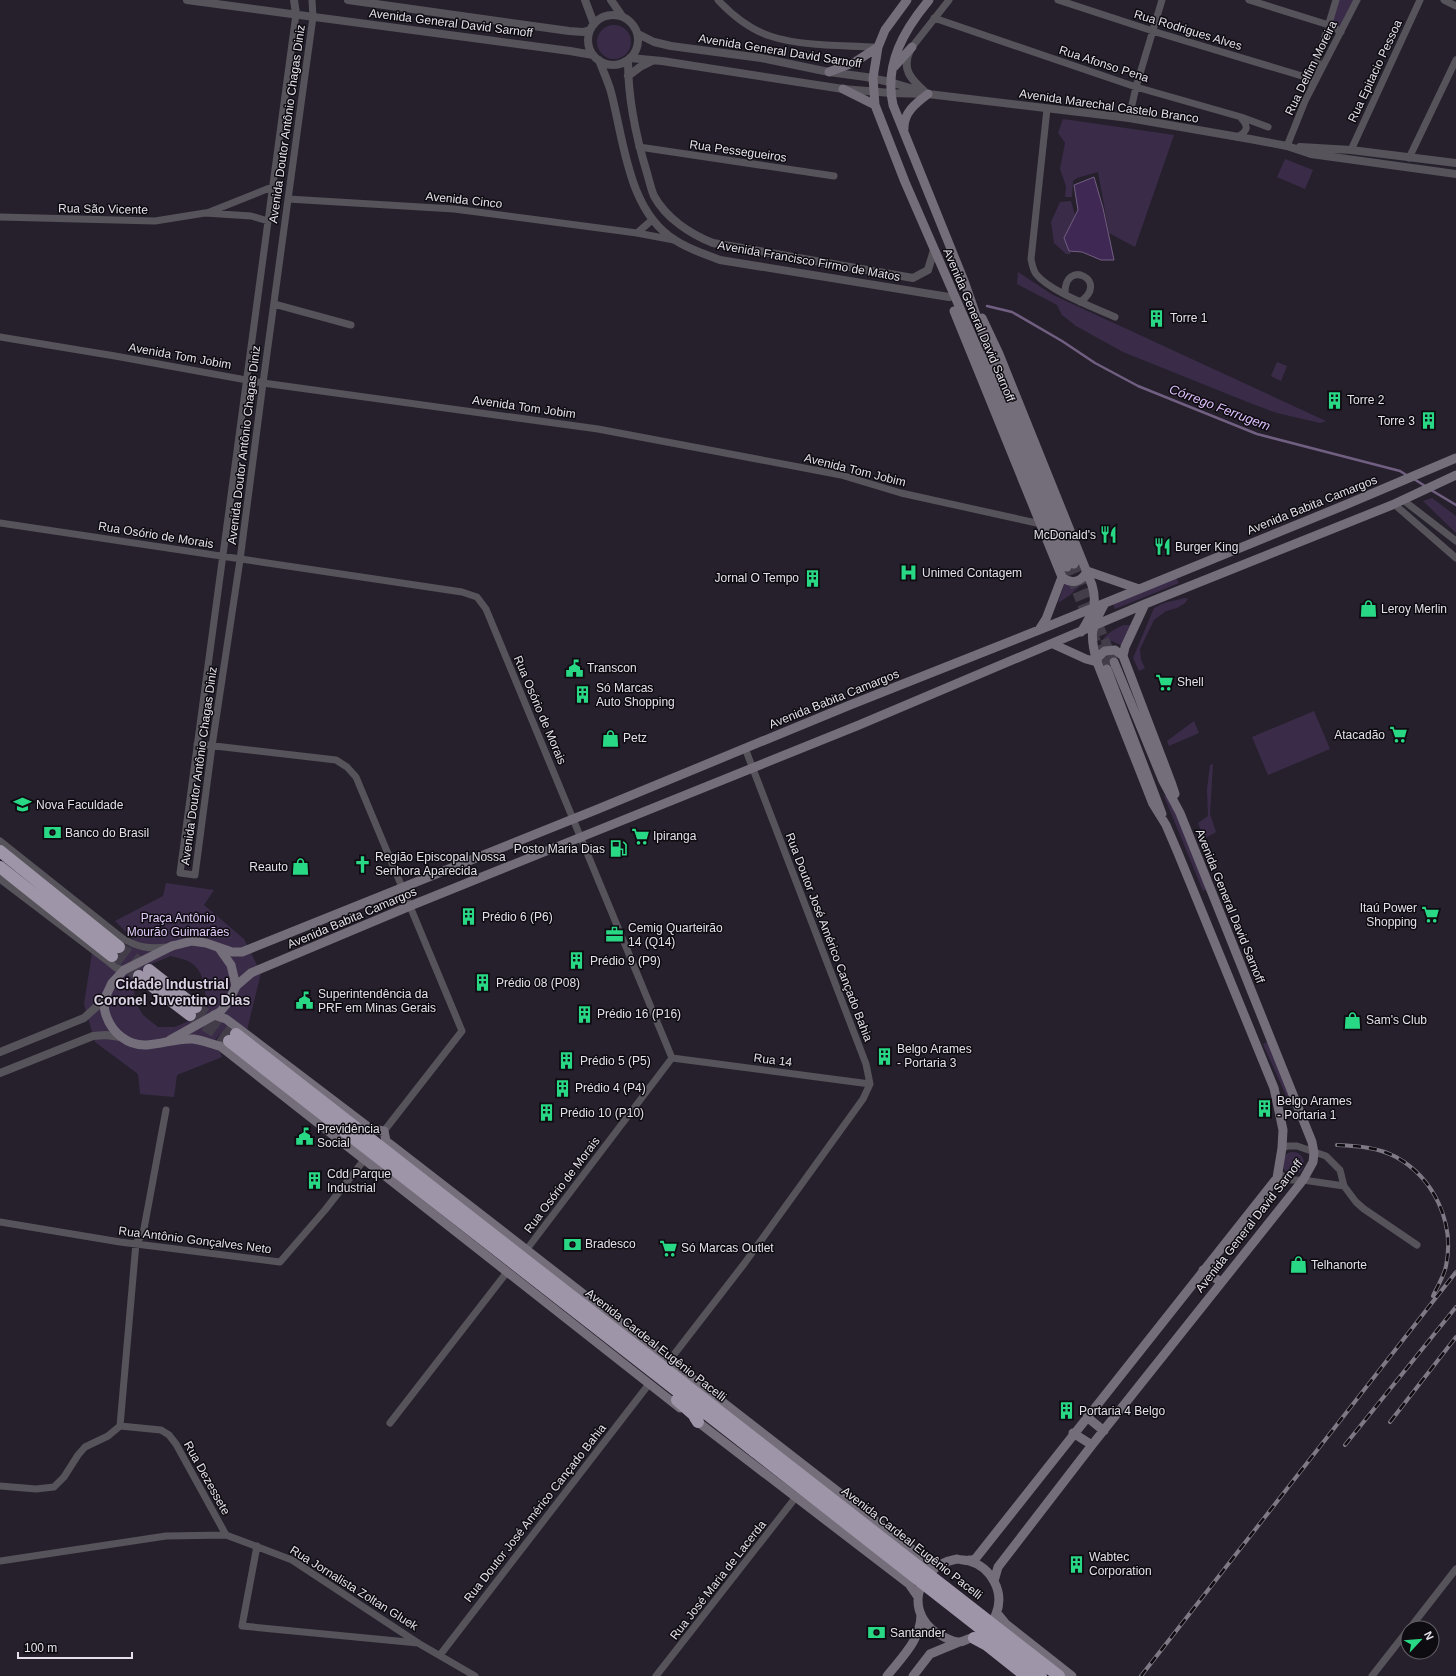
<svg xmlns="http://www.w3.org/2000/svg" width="1456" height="1676" font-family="Helvetica,sans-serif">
<rect width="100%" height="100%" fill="#26202d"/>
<!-- green -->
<path fill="#3a2c49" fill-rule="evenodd" d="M1336,0H1356L1341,32L1329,25Z
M597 42a17 17 0 1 1 34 0a17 17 0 1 1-34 0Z
M1063,119L1174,135L1135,247L1109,233L1098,172L1077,178L1073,181L1072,197H1065L1066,186L1060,169L1065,143L1058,133Z
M1285,159L1313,170L1305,189L1277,177Z
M1071,201L1075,215L1064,238L1071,254H1066L1054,243L1051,222L1060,202Z
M1018,272L1053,295L1326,421L1320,423L1277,413L1250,403L1123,352L1076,326L1062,315L1057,305L1017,284Z
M1277,362L1287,366L1281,381L1271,376Z
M1432,498L1456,516V533L1423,501Z
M1176,578L1179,583L1115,609L1113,604Z
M1087,579L1070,595L1058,603L1065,582Z
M1185,598L1188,599L1185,603L1177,608L1166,611L1154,620L1140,649L1141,660L1145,668L1139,671L1133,658L1154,608L1164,603Z
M1124,625H1131L1123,646L1112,641L1101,645C1103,634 1115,629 1124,625Z
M1314,711L1330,749L1268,775L1252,737Z
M1194,721L1199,733L1169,746L1167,741Z
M1213,764L1210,814L1216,832L1204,839L1198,823L1208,816L1207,789L1210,765Z
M1167,795L1171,801L1207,889L1203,891L1164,796Z
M166,883L214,890L204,905L244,939L261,973L247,1030L232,1020L215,1040L222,1057L177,1075L174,1097L140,1094L138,1074L95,1042L84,1004L92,953L114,963L134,940L115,921L163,896ZM171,956C177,958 185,959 190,962C205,972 206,989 205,1006L189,1021L175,1027H158L143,1015L134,1000L135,982L151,964Z
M1269,1041L1295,1111L1287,1098L1263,1044Z
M1282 1163a11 11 0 1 1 22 0a11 11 0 1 1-22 0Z"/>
<!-- water -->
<path fill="#402855" stroke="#715f81" d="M1094,177L1103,208L1114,260H1101L1082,252L1069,251L1064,238L1078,210L1074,185Z"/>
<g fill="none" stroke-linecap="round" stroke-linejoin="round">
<!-- stream -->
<path stroke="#715f81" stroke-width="2.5" d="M987,306L1012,312L1062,341L1095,363L1138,386L1257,434L1400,471L1408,476
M1414,479L1425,486
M1431,490L1456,505"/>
<!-- secondary-tunnel -->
<path stroke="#423d49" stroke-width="9" stroke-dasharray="9 4.5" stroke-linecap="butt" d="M1074,564L1114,662
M1067,567L1087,618
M1093,633L1107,669"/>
<!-- motorway-tunnel -->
<path stroke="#423d49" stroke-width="12" stroke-dasharray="12 6" stroke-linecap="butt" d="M119,947L149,970
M112,956L139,976
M196,1007L236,1034
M190,1015L229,1041"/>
<!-- minor -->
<path stroke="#57535a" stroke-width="7" d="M718,0C733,16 749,29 770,36C798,46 848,46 878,47
M1058,0L1159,33L1312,79
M1249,0L1329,25L1341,32
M1444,0L1456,6
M296,14L180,873L195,875L212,746L240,560L263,383L301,104L313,17L312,0
M934,18L1136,87L1241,117L1268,127
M912,47L949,0
M1311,83L1336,0
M1047,109L1031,259C1032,264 1033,270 1036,274C1049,291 1095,308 1115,317
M1129,118L1136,87L1162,0
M1237,137C1248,131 1249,127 1241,118
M1287,146L1305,101L1357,0
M639,147L834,176
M1351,150L1420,0
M1409,158L1456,60
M288,199L454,209L637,233L674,240
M207,213L272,187
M0,217L155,221L205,213L251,216L268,221
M637,233L652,220
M1065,294C1064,257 1111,281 1080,302
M274,304L351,325
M0,337L115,356L263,383L598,429L841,475L901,493L1041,524
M1403,500L1456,541
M1394,504L1456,558
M0,523L462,592L477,597L486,609L672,1058L527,1249
M197,744L336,760L347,767L356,777L462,1031L384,1131
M0,841L122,938C139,948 149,949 168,947
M0,879L110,963L116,968L124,970
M672,1058L870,1084
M1282,1148L1288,1146H1297L1326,1156L1340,1170L1344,1186L1356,1202L1364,1209L1417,1245
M1279,1173L1287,1180H1303L1344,1186
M0,1222L120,1242L280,1262L325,1210L364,1160
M669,1361L744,1264L863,1099L870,1084L866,1064L745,748
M390,1423L507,1272
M120,1426L136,1243L143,1234L166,1110
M120,1426L161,1430L169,1435L176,1444L226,1535
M0,1486L36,1489L54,1487L64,1477L78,1455L85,1447L108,1436L120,1426
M257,1546L242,1626L418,1643
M0,1561L166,1536L226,1535L292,1560L418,1643L475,1676
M1410,1628L1456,1569
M440,1655L649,1384
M656,1676L796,1497
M1372,1676L1408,1630"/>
<!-- tertiary -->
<path stroke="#57535a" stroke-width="8" d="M187,0L570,51L593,55
M294,0L296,14
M348,0L569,31L583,32L590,30
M585,0L594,24
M611,0L622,16
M588 40a25 25 0 1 1 50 0a25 25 0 1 1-50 0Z
M638,34L654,42L671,46L761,58L829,72L866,77L890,82L920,91
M910,50C901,69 911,79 924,91
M630,58L662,61L843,89L891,93L928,94L1129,118L1250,139L1287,146L1311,154L1456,174
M599,60C603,71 608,81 611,92C624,141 628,211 675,240C688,249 705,254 720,260L949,297
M628,61C628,98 636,137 647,173C649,180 651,189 654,196C666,218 690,234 713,243L913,278L928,270L934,250
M628,76L640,67L652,61
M1300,147L1351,150L1456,163
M0,1052L84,1018L104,1000
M0,1073L93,1036L106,1035L120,1037"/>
<!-- secondary -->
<path stroke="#746e7a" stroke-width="9" d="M907,0L885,30L878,47L873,78L875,105L905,182L983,361L1067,567
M929,0C904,30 884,64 893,105L964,281L991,358L1074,564
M894,67L912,47
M829,72L855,62L878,47
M843,89L875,105
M904,129C903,113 916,103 928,94
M954,311L1062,577C1071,585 1082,582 1087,571
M982,318L999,354L1092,585C1098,605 1092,615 1081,632
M1087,571L1139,589
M1145,604L1125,647L1123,656L1171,782L1175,794
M1039,630L1046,619L1062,577
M1053,644L1086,659L1097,662
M1097,662L1098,657L1105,651L1115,650L1123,656
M1107,669L1162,814
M172,946L192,941L206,943L232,952H242L598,809L850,705L1039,630L1345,505L1456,458
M236,986L251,973L410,906L859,725L1145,604L1392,505L1456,475
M104,1000C104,1004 104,1010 106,1015C112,1033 128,1046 147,1045C163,1044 177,1038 193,1039C202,1040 211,1044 220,1046L680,1408
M214,1015L226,1019L371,1129L384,1131L386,1141L394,1147L935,1567
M1203,1270L1221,1282
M1087,1417L1104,1431
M694,1419L909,1584L918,1597
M1073,1433L1092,1445
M957,1559C961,1560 965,1560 969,1561C991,1567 1005,1592 996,1614C992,1625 982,1635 971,1638C967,1639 963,1642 959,1642C955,1642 948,1639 944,1637C903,1618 913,1567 957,1559Z
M969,1560H973L976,1558L1277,1178L1282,1148L1283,1130L1274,1088L1178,853L1166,825L1153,804L1097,662C1089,634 1091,628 1105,603
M994,1581L998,1567L1092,1445L1303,1180L1313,1162L1314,1153L1312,1142L1180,813L1163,781L1114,662
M997,1613L1006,1624L1072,1676
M887,1676C902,1657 921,1640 921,1614
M913,1676L930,1654L959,1642"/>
<!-- motorway -->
<path stroke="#9e96a8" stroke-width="12" d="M0,851L119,947
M0,867L112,956
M149,970L196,1007
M139,976L190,1015
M236,1034L760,1443
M229,1041L754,1451
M677,1400L694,1415L698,1422
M974,1638L987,1645L1026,1676"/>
<defs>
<path id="rail" d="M1337,1145C1357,1146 1378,1147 1396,1157C1434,1178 1455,1223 1446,1266C1444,1276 1437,1287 1433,1296
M1390,1422L1456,1337
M1345,1445L1456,1307
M1141,1676L1456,1272"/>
</defs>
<!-- rail casing -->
<use href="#rail" stroke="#7e7984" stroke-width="4"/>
<!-- rail -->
<use href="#rail" stroke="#0e0b11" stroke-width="2.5" stroke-dasharray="8" stroke-linecap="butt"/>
<!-- secondary-bridge -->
<path stroke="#746e7a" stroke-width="9" d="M104,1000L112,983L124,970L172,946
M170,1040L220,1012L229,1001L236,986L231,965L219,948"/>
<!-- motorway-bridge -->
<path stroke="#9e96a8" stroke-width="12" d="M760,1443L1059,1676
M754,1451L1041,1676"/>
</g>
<!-- icons -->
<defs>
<symbol id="building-bare" viewBox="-9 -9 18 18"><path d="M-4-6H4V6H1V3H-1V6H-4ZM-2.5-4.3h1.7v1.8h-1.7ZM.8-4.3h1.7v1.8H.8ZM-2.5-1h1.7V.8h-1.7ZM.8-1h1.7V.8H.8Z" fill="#29d885" stroke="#0e0b11" stroke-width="2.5" paint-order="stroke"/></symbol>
<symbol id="restaurant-bare" viewBox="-9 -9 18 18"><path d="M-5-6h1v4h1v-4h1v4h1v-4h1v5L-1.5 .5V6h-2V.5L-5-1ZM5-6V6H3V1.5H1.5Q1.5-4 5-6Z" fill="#29d885" stroke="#0e0b11" stroke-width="2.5" paint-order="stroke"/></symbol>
<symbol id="hospital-bare" viewBox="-9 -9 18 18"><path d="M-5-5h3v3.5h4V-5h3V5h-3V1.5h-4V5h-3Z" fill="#29d885" stroke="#0e0b11" stroke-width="2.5" paint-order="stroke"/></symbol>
<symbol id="shop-bare" viewBox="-9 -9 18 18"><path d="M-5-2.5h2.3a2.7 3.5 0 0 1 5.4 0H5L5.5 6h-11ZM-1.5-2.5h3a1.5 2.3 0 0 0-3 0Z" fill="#29d885" stroke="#0e0b11" stroke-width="2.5" paint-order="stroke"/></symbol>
<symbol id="civic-bare" viewBox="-9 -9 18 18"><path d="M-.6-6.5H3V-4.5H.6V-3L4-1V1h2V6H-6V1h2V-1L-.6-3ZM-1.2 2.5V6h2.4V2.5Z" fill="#29d885" stroke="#0e0b11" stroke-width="2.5" paint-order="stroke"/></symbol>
<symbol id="supermarket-bare" viewBox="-9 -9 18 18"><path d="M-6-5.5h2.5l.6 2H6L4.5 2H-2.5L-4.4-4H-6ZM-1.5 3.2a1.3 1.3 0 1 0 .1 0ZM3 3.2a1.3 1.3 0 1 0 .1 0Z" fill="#29d885" stroke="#0e0b11" stroke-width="2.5" paint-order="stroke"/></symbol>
<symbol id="university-bare" viewBox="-9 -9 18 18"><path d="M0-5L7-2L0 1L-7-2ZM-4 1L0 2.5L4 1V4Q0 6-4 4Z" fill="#29d885" stroke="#0e0b11" stroke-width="2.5" paint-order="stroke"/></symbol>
<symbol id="bank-bare" viewBox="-9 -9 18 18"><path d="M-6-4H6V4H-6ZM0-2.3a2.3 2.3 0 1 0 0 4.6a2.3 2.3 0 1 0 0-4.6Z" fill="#29d885" stroke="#0e0b11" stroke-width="2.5" paint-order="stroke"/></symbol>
<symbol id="fuel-bare" viewBox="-9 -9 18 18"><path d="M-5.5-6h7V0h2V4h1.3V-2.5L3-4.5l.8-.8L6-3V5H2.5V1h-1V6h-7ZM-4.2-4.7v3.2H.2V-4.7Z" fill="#29d885" stroke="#0e0b11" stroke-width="2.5" paint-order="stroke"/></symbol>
<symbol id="church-bare" viewBox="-9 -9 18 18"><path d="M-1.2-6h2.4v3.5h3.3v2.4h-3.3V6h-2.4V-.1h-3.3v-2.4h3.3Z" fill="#29d885" stroke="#0e0b11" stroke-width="2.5" paint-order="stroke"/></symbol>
<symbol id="office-bare" viewBox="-9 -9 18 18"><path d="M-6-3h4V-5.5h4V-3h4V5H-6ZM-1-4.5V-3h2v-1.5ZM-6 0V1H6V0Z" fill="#29d885" stroke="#0e0b11" stroke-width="2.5" paint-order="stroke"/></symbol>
</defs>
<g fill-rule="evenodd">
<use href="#building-bare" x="1144" y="306" width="25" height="25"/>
<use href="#building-bare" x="1322" y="388" width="25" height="25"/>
<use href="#building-bare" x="1416" y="408" width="25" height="25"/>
<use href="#restaurant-bare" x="1096" y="522" width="25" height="25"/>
<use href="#restaurant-bare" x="1150" y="534" width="25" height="25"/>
<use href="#hospital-bare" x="896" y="560" width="25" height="25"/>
<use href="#building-bare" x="800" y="566" width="25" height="25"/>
<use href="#shop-bare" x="1356" y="596" width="25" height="25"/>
<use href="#civic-bare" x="562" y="656" width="25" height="25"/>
<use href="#supermarket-bare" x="1152" y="670" width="25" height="25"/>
<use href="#building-bare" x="570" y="682" width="25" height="25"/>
<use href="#supermarket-bare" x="1386" y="722" width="25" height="25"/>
<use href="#shop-bare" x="598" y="726" width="25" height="25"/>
<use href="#university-bare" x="10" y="792" width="25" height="25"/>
<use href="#bank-bare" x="40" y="820" width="25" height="25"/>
<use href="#supermarket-bare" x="628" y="824" width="25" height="25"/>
<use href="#fuel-bare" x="606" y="836" width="25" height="25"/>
<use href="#church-bare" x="350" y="852" width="25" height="25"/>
<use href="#shop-bare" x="288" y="854" width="25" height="25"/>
<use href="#supermarket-bare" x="1418" y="902" width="25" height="25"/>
<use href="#building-bare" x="456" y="904" width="25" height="25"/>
<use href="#office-bare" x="602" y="922" width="25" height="25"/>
<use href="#building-bare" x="564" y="948" width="25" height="25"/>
<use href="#building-bare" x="470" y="970" width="25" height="25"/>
<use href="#civic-bare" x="292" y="988" width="25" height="25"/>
<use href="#building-bare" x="572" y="1002" width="25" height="25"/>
<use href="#shop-bare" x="1340" y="1008" width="25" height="25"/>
<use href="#building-bare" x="872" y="1044" width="25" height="25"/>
<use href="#building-bare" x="554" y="1048" width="25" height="25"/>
<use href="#building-bare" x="550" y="1076" width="25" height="25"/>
<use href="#building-bare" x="1252" y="1096" width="25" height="25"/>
<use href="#building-bare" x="534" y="1100" width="25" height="25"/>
<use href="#civic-bare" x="292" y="1124" width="25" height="25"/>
<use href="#building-bare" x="302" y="1168" width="25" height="25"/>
<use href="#bank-bare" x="560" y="1232" width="25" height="25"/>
<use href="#supermarket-bare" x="656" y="1236" width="25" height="25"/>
<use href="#shop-bare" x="1286" y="1252" width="25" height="25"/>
<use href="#building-bare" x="1054" y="1398" width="25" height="25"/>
<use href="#building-bare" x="1064" y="1552" width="25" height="25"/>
<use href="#bank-bare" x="864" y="1620" width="25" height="25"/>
</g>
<g text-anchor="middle" stroke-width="3" stroke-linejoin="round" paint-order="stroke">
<!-- street labels -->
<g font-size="12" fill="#e4e0e9" stroke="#0e0b11">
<text transform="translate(451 23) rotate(7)" y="4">Avenida General David Sarnoff</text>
<text transform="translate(1188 30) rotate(17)" y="4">Rua Rodrigues Alves</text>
<text transform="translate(780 51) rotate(9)" y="4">Avenida General David Sarnoff</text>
<text transform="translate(1104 64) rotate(18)" y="4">Rua Afonso Pena</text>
<text transform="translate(1311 68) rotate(-64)" y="4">Rua Delfim Moreira</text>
<text transform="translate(1375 71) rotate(-65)" y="4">Rua Epitacio Pessoa</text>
<text transform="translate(1109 106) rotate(8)" y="4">Avenida Marechal Castelo Branco</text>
<text transform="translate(287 124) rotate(-82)" y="4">Avenida Doutor Antônio Chagas Diniz</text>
<text transform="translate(738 151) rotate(8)" y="4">Rua Pessegueiros</text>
<text transform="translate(464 200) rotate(6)" y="4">Avenida Cinco</text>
<text transform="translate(103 209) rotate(1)" y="4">Rua São Vicente</text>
<text transform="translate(809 261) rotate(10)" y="4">Avenida Francisco Firmo de Matos</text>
<text transform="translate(979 325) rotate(67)" y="4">Avenida General David Sarnoff</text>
<text transform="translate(180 356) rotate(10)" y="4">Avenida Tom Jobim</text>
<text transform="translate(524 407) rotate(8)" y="4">Avenida Tom Jobim</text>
<text transform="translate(244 445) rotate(-83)" y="4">Avenida Doutor Antônio Chagas Diniz</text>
<text transform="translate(855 470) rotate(14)" y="4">Avenida Tom Jobim</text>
<text transform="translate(1312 505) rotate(-22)" y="4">Avenida Babita Camargos</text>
<text transform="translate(156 535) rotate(9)" y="4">Rua Osório de Morais</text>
<text transform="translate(834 699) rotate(-22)" y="4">Avenida Babita Camargos</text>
<text transform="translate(540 710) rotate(67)" y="4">Rua Osório de Morais</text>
<text transform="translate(199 766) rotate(-82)" y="4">Avenida Doutor Antônio Chagas Diniz</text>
<text transform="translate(1230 906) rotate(68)" y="4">Avenida General David Sarnoff</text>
<text transform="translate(352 918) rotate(-23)" y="4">Avenida Babita Camargos</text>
<text transform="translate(829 937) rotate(69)" y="4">Rua Doutor José Américo Cançado Bahia</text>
<text transform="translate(773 1060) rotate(7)" y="4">Rua 14</text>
<text transform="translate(562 1185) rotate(-53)" y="4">Rua Osório de Morais</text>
<text transform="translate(1249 1226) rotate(-52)" y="4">Avenida General David Sarnoff</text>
<text transform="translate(195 1240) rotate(7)" y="4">Rua Antônio Gonçalves Neto</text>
<text transform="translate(656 1345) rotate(38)" y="4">Avenida Cardeal Eugênio Pacelli</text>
<text transform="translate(207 1478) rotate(61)" y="4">Rua Dezessete</text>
<text transform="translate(535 1513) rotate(-52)" y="4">Rua Doutor José Américo Cançado Bahia</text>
<text transform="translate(912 1543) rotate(38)" y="4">Avenida Cardeal Eugênio Pacelli</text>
<text transform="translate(718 1580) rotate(-52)" y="4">Rua José Maria de Lacerda</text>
<text transform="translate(354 1588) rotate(32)" y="4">Rua Jornalista Zoltan Gluek</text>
</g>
<!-- poi labels -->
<g font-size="12" fill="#e4e0e9" stroke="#0e0b11" text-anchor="start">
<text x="1170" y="322">Torre 1</text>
<text x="1347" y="404">Torre 2</text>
<text x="1415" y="425" text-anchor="end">Torre 3</text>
<text x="1096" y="539" text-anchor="end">McDonald's</text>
<text x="1175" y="551">Burger King</text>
<text x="922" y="577">Unimed Contagem</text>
<text x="799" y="582" text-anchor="end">Jornal O Tempo</text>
<text x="1381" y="613">Leroy Merlin</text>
<text x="587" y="672">Transcon</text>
<text x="1177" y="686">Shell</text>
<text x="596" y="692">Só Marcas<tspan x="596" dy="14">Auto Shopping</tspan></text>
<text x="1385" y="739" text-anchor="end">Atacadão</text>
<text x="623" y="742">Petz</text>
<text x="36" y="809">Nova Faculdade</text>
<text x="65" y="837">Banco do Brasil</text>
<text x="653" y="840">Ipiranga</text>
<text x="605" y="853" text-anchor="end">Posto Maria Dias</text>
<text x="375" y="861">Região Episcopal Nossa<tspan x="375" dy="14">Senhora Aparecida</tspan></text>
<text x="288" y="871" text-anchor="end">Reauto</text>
<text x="1417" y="912" text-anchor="end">Itaú Power<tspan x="1417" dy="14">Shopping</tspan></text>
<text x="482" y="921">Prédio 6 (P6)</text>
<text x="628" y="932">Cemig Quarteirão<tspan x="628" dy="14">14 (Q14)</tspan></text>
<text x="590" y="965">Prédio 9 (P9)</text>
<text x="496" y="987">Prédio 08 (P08)</text>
<text x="318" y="998">Superintendência da<tspan x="318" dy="14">PRF em Minas Gerais</tspan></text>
<text x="597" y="1018">Prédio 16 (P16)</text>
<text x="1366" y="1024">Sam's Club</text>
<text x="897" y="1053">Belgo Arames<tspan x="897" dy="14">- Portaria 3</tspan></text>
<text x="580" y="1065">Prédio 5 (P5)</text>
<text x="575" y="1092">Prédio 4 (P4)</text>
<text x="1277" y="1105">Belgo Arames<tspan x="1277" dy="14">- Portaria 1</tspan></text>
<text x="560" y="1117">Prédio 10 (P10)</text>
<text x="317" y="1133">Previdência<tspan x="317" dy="14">Social</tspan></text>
<text x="327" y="1178">Cdd Parque<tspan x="327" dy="14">Industrial</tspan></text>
<text x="585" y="1248">Bradesco</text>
<text x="681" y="1252">Só Marcas Outlet</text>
<text x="1311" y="1269">Telhanorte</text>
<text x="1079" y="1415">Portaria 4 Belgo</text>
<text x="1089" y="1561">Wabtec<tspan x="1089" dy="14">Corporation</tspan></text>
<text x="890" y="1637">Santander</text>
</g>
<!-- park labels -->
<g font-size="12" fill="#e1cbf9" stroke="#0e0b11">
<text x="178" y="922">Praça Antônio<tspan x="178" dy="14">Mourão Guimarães</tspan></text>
</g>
<!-- water labels -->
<g font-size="13" font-style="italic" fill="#dfc1fe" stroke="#0e0b11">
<text transform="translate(1220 407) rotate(21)" y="5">Córrego Ferrugem</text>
</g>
<!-- quarter labels -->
<g font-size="14" font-weight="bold" fill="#d9d0e3" stroke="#0e0b11">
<text x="172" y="989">Cidade Industrial<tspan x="172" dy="16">Coronel Juventino Dias</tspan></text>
</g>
</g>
<!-- north arrow -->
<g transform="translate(1420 1640) rotate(64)"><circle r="19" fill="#0e0b11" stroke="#646067"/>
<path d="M0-3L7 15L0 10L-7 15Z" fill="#29d885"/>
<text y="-6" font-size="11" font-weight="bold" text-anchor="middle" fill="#e4e0e9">N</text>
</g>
<!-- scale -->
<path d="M18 1652v6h114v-6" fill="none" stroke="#e4e0e9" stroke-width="2"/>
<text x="24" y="1652" font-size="12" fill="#e4e0e9" stroke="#0e0b11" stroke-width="3" paint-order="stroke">100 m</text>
</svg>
